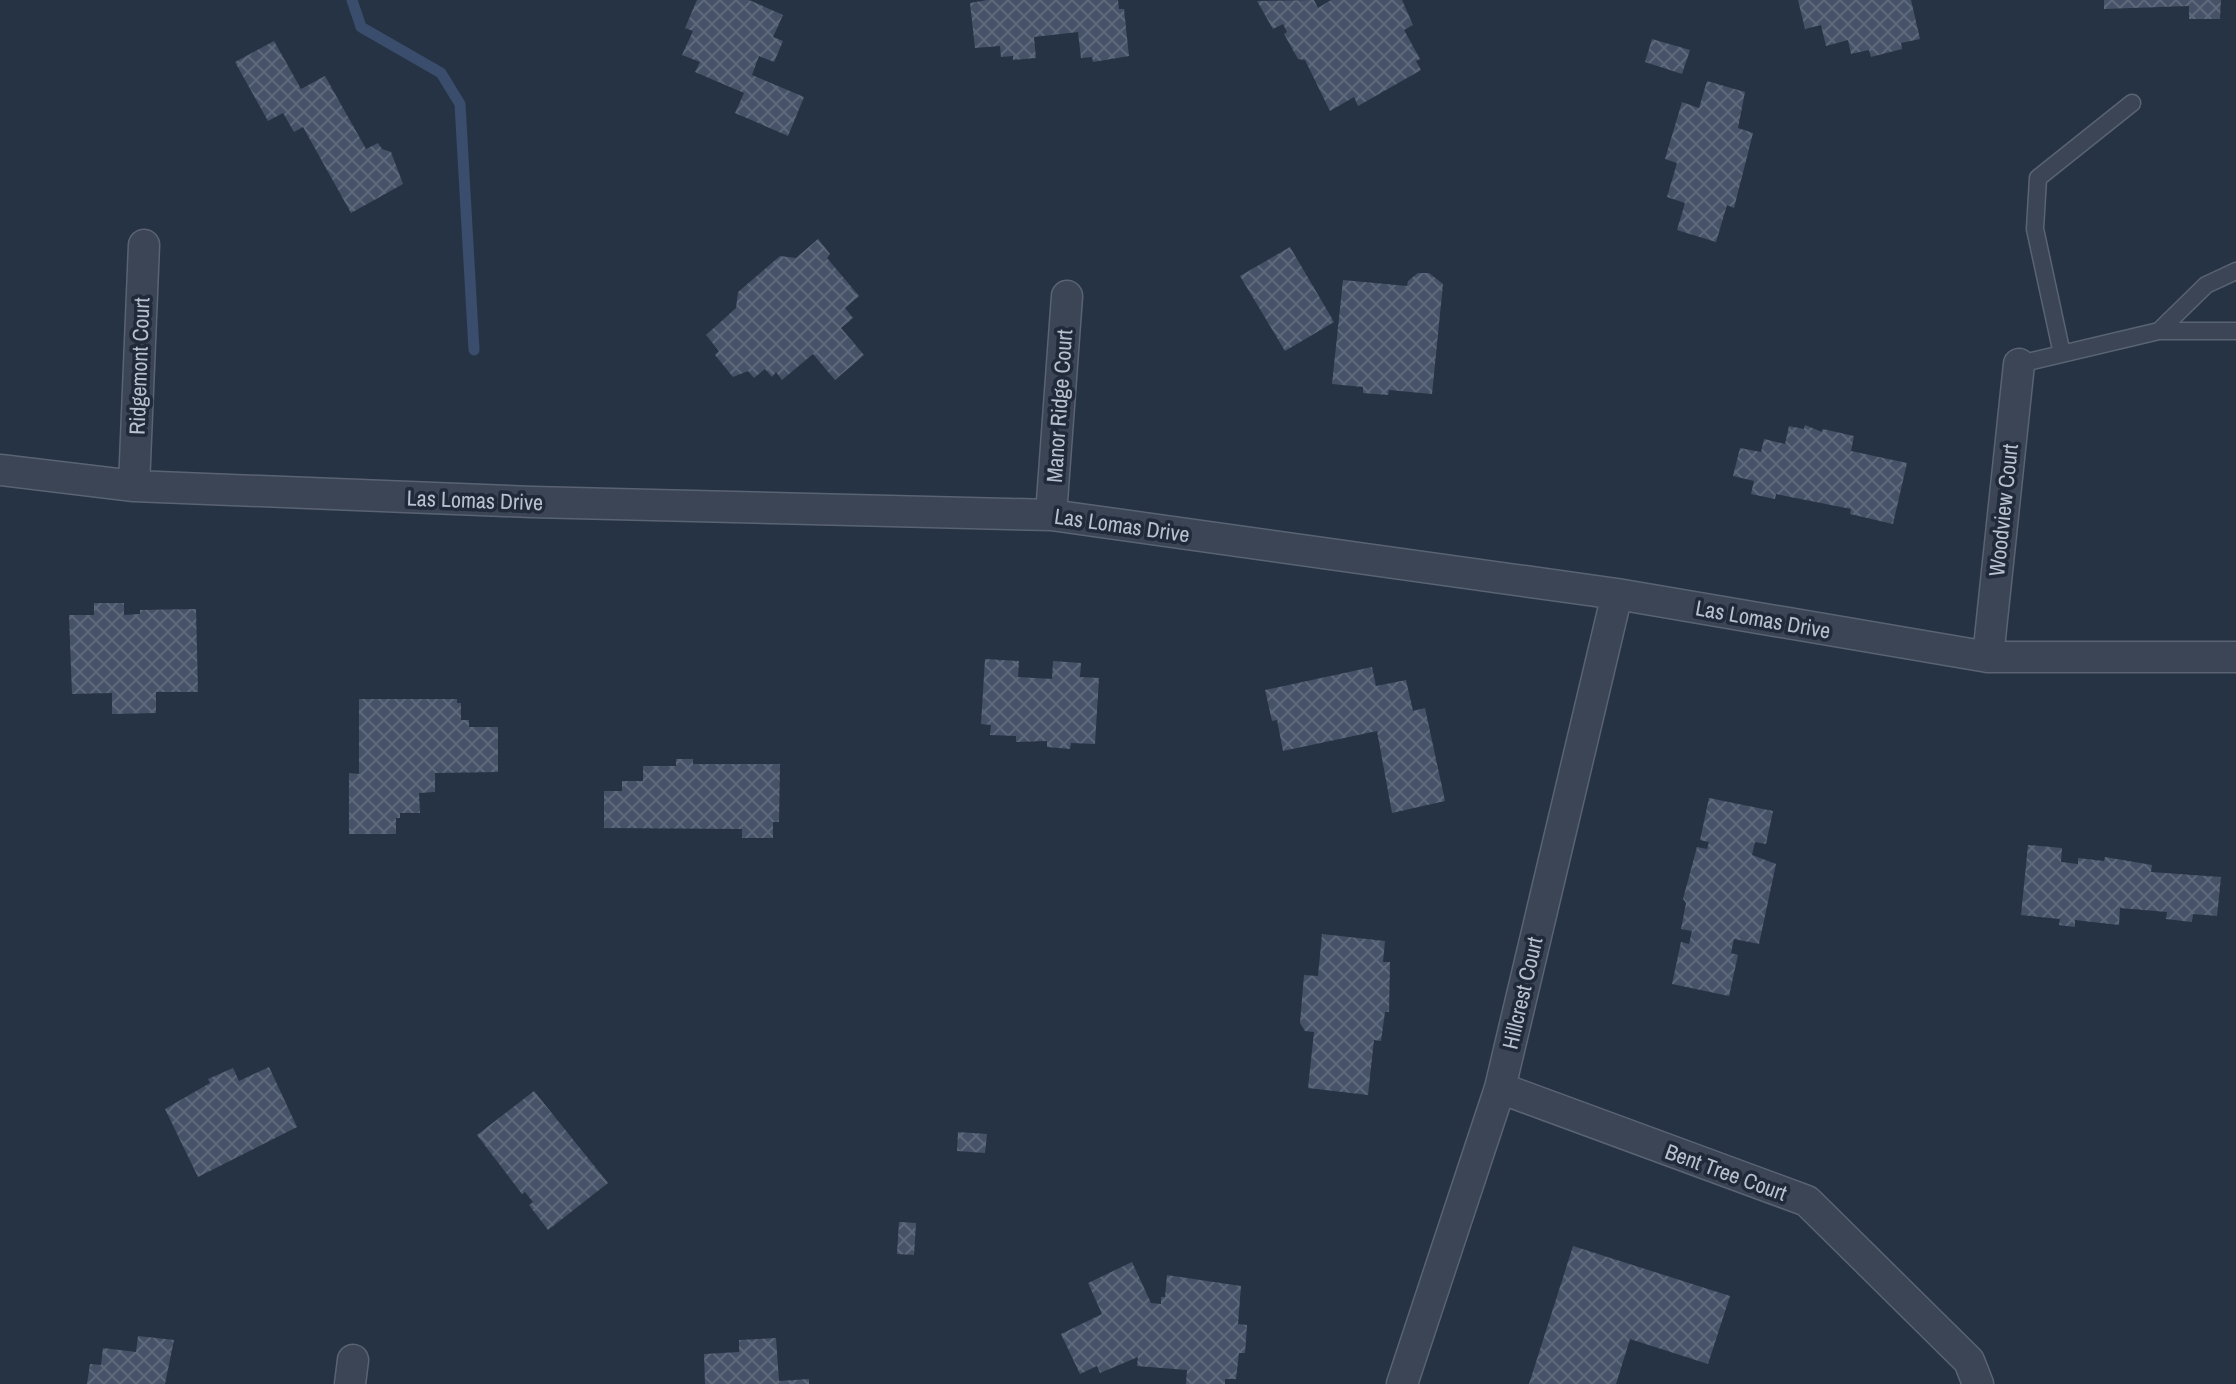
<svg xmlns="http://www.w3.org/2000/svg" width="2236" height="1384" font-family="'Archivo Narrow',sans-serif">
<defs>
<pattern id="building-cross-hatch" width="8" height="8" patternUnits="userSpaceOnUse" patternTransform="scale(2)"><rect width="8" height="8" fill="#455267"/><path d="M0 0l8 8M0 8l8-8" fill="none" stroke="#5e697c"/></pattern>
</defs>
<rect width="100%" height="100%" fill="#263345"/>
<g fill="none" stroke-linecap="round" stroke-linejoin="round">
<!-- stream -->
<path stroke="#3a4d6d" stroke-width="11" d="M352,0L361,27L441,73L460,104L474,350"/>
</g>
<!-- building -->
<path fill="url(#building-cross-hatch)" d="M697,0H749L783,15L773,37L783,41L774,62L759,56L752,75L804,97L788,136L735,113L744,93L695,72L700,62L682,55L693,31L685,28Z
M987,0H1118L1119,9H1124L1129,56L1093,62L1092,57L1081,58L1078,32L1034,37L1036,58L1013,60V56L1001,57L1000,46L975,48L970,3Z
M1314,0L1318,8L1331,0H1402L1413,25L1404,30L1420,59L1416,61L1421,70L1358,106L1354,97L1330,111L1305,60L1298,59L1284,34L1287,32L1283,24L1273,29L1257,1Z
M1798,0H1911L1920,39L1901,43L1902,49L1871,57L1869,50L1851,54L1848,40L1826,46L1821,25L1805,29Z
M2104,0H2221L2220,19H2189V6L2104,9Z
M1652,39L1690,50L1682,74L1645,62Z
M274,41L301,89L325,76L366,149L378,143L382,149L391,152L403,184L351,213L303,127L294,132L283,113L268,121L235,62Z
M1707,81L1745,92L1738,128L1753,133L1734,208L1727,205L1716,242L1677,230L1685,203L1667,197L1677,163L1665,159L1682,102L1699,108Z
M818,239L830,254L827,258L859,296L845,308L853,318L841,328L864,355L835,380L813,354L782,380L776,372L772,377L765,369L754,378L748,371L733,377L715,355L719,351L706,335L736,308L738,292L780,256L796,258Z
M1290,247L1334,322L1285,351L1240,276Z
M1418,273H1429L1443,284L1432,394L1389,390L1388,395L1363,393V387L1332,384L1343,280L1407,286L1408,281Z
M1805,425L1822,432L1823,429L1854,436L1851,451L1907,463L1893,524L1850,514L1851,509L1776,494L1775,499L1751,494L1754,481L1733,476L1740,448L1761,452L1764,439L1785,444L1789,426L1804,429Z
M94,603H124V615L140,614V610L196,609L198,692H156V713L112,714V693L72,694L69,615H94Z
M985,659L1019,661L1018,677L1052,679L1053,661L1081,663L1080,677L1099,678L1095,744L1071,743L1070,749L1047,747V741L1016,742V736L990,735L991,725L981,724Z
M1372,667L1376,686L1406,680L1413,711L1425,708L1445,801L1392,813L1377,731L1283,751L1277,720L1272,721L1265,690Z
M359,699H457V703H461V720H469V727H498V772L435,773V792L419,793L420,813H400V818H396V834H349V773L359,774Z
M676,759H693V764H780L779,822H773V838H742V829L604,828V791H622V781H643V766H676Z
M1709,798L1773,811L1766,844L1755,842L1752,855L1776,864L1759,944L1734,939L1731,953L1738,955L1729,996L1672,984L1681,942L1689,944L1692,931L1681,929L1686,903L1683,899L1697,847L1707,849L1709,842L1700,840Z
M2028,845L2062,848L2061,862L2078,864V858L2104,861L2105,857L2152,865L2151,872L2221,877L2217,916L2193,914L2192,922L2166,919L2167,912L2120,908L2119,925L2075,920V927L2059,925L2060,919L2021,915Z
M1322,934L1385,941L1383,962H1390L1389,1012H1385L1381,1041L1374,1040L1368,1095L1308,1088L1314,1032L1305,1031L1300,1023L1304,975L1318,976Z
M269,1067L297,1127L198,1177L165,1109L210,1083L208,1079L233,1068L239,1081Z
M534,1091L608,1183L548,1230L529,1205L533,1202L525,1192L522,1194L477,1135Z
M958,1132L987,1134L985,1153L957,1151Z
M899,1222L916,1223L914,1255L897,1254Z
M1573,1246L1730,1296L1708,1364L1630,1339L1616,1384H1529Z
M1132,1262L1151,1303L1161,1304V1297H1165L1167,1275L1241,1286L1238,1324L1247,1325L1245,1353H1239L1236,1379H1225V1384H1186L1187,1370L1137,1366L1138,1357L1100,1373L1097,1366L1080,1374L1061,1334L1102,1314L1088,1283Z
M138,1336L174,1340L165,1384H87L90,1364L101,1365L103,1348L136,1352Z
M776,1338L779,1381L809,1379V1384H705L704,1354L739,1352V1340Z"/>
<g fill="none" stroke-linecap="round" stroke-linejoin="round">
<defs>
<path id="lane" d="M2159,331L2206,285L2236,271
M2062,354L2035,229L2038,178L2132,103
M2019,364L2159,331H2236"/>
<path id="street" d="M0,470L134,486L532,502L1051,515L1617,594L1988,657H2236
M134,486L144,245
M1051,515L1067,296
M1988,657L2019,364
M1500,1088L1807,1201L1969,1361L1978,1384
M350,1384L353,1360
M1402,1384L1500,1088L1617,594"/>
</defs>
<!-- lane casing -->
<use href="#lane" stroke="#5a6372" stroke-width="19"/>
<!-- street casing -->
<use href="#street" stroke="#5a6372" stroke-width="33"/>
<!-- lane -->
<use href="#lane" stroke="#3b4555" stroke-width="16"/>
<!-- street -->
<use href="#street" stroke="#3b4555" stroke-width="30"/>
</g>
<g text-anchor="middle" stroke-width="7" stroke-linejoin="round" paint-order="stroke">
<!-- street labels -->
<g font-size="22" fill="#b9c0ce" stroke="#202a3a">
<text transform="translate(139 366) rotate(-88)" y="8">Ridgemont Court</text>
<text transform="translate(1059 406) rotate(-86)" y="8">Manor Ridge Court</text>
<text transform="translate(475 500) rotate(2)" y="8">Las Lomas Drive</text>
<text transform="translate(2003 510) rotate(-84)" y="8">Woodview Court</text>
<text transform="translate(1122 525) rotate(8)" y="8">Las Lomas Drive</text>
<text transform="translate(1763 619) rotate(10)" y="8">Las Lomas Drive</text>
<text transform="translate(1522 993) rotate(-77)" y="8">Hillcrest Court</text>
<text transform="translate(1726 1172) rotate(20)" y="8">Bent Tree Court</text>
</g>
</g>
</svg>
